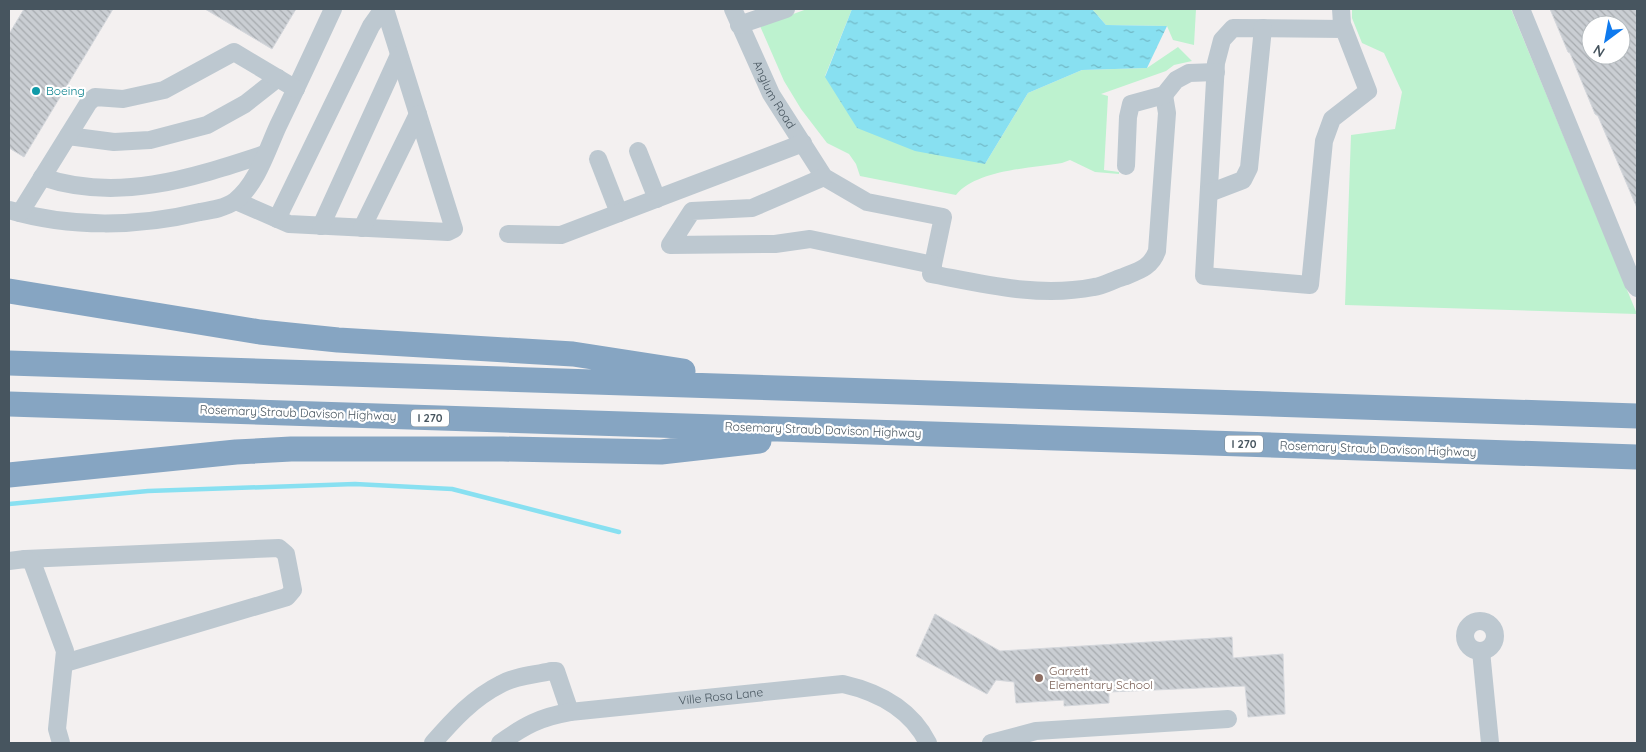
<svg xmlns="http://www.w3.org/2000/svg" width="1646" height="752" font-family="Quicksand,sans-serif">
<defs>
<pattern id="water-ripples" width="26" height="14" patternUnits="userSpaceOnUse" patternTransform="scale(1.25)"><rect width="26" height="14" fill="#88e0f1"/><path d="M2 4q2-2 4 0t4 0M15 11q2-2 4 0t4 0" fill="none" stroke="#71b8c6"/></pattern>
<pattern id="building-back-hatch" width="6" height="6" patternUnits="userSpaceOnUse" patternTransform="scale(1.25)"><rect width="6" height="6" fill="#caced3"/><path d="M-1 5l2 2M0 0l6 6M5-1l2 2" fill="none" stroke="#a6aaae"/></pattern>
</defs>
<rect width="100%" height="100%" fill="#f3f0f0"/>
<!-- green -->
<path fill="#bdf2cf" d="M807,9H852L825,76L985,164L1028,93L1082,70L1147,68L1178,47L1192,61L1174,65L1166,71L1101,94L1108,96L1104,170L1119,172V174L1095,172L1070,160L1062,163C1031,168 976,170 956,195L860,176L856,164L849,154L827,143L801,109L784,81L760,26Z
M1092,9H1196L1194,45L1173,40L1167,26L1106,25Z
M1352,9H1511L1637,314L1345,305L1351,135L1395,129L1402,92L1384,53L1362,43L1352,18Z"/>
<!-- water -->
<path fill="url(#water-ripples)" d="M852,9H1092L1106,25L1167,26L1147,68L1082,70L1028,93L985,164L915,151L857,128L825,77Z"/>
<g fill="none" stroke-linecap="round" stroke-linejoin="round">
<!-- stream -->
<path stroke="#88e0f1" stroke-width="4.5" d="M9,504L148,491L355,484L452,489L619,532"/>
</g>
<!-- building -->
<path fill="url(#building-back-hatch)" stroke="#d4d7dc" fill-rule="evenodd" d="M24,9H113L24,157L9,148V34Z
M205,9H296L272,49Z
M1550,9H1637V208L1598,116L1595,114L1570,53L1568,52ZM1591,25H1621V55H1591Z
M935,614L1000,651L1232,637L1233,658L1283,654L1285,714L1248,717L1245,686L1109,692V703L1064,706V700L1016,703L1014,682L996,680L987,694L916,656Z"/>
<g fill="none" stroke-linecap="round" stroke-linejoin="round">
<!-- minor -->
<g stroke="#bdc8d0" stroke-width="18">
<path id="s1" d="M733,9L771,94L824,177L867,202L943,217L931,274C984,284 1039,298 1094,287C1103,286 1113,280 1123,277C1138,271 1151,268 1157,251L1167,113L1164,95"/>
<path d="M1341,9L1342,24L1368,91L1332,119L1324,141L1310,285L1204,276L1216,63L1222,40L1233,28L1344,29"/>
<path d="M1521,9L1633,283L1637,288"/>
<path d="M739,25L786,9"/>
<path d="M68,136L114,142L150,140L207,125L245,104L278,78"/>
<path d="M638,151L657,199"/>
<path d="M598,159L619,213"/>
<path d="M1126,166L1128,117L1131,104L1164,95L1176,80L1189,73L1216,72"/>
<path d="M42,177C118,203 192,178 265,154"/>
<path d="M824,177L752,208L692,211L670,245L775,244L810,239L933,265"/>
<path d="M1209,193L1243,180L1249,168L1263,28"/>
<path d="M236,201L289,224L448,232L454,229L385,9"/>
<path d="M9,210C70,228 138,227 200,212C212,210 225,208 235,201C257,184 267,150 278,126C297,87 315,48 333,9"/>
<path d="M20,213L89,102L95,97L123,99L164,90L234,52L296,89"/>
<path d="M277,219L371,26L383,9"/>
<path d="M321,226L399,55"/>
<path d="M362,228L418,114"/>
<path d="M508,234L561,235L803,143"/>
<path d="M25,559L279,548L286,554L293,590L287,597L65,663"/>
<path d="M9,561L25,559L32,562L65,651L57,729L61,743"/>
<circle cx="1480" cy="636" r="15"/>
<path d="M1481,651L1490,743"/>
<path d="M433,743C453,720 473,698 501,684C515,676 535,675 551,671H556L570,712"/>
<path id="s2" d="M500,743C524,726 540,717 570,712L843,684C878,692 911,709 928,743"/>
<path d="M991,743L1036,731L1228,719"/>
</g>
<!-- highway -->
<path stroke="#86a5c2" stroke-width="25" d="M9,291L260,332L338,340L573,354L683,371
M9,363L1637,416
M9,404L1637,457
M9,475L236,452L291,449H503L661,452L759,441"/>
</g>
<!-- markers -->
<circle fill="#0f9aa8" stroke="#fff" stroke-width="2" cx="36" cy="91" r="5"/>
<circle fill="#8d6e63" stroke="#fff" stroke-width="2" cx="1039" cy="678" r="5"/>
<g text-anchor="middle" stroke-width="4.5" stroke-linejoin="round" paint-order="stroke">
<!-- shield labels -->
<g fill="#fff" stroke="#7e888f" stroke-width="1">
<rect x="411" y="409.5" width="38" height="17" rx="4"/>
<rect x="1225" y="435.5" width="38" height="17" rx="4"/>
</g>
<g font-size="11" font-weight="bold" fill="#47555f">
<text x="430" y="422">I 270</text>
<text x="1244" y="448">I 270</text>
</g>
<!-- culture labels -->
<g font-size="12" fill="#0d838f" stroke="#fff" text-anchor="start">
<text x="46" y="95">Boeing</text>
</g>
<!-- street labels -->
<g font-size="12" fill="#47555f" stroke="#fff">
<text dy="4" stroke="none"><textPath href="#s1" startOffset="95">Anglum Road</textPath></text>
<text transform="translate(298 413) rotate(2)" y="4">Rosemary Straub Davison Highway</text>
<text transform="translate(823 430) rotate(2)" y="4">Rosemary Straub Davison Highway</text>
<text transform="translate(1378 449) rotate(2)" y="4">Rosemary Straub Davison Highway</text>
<text dy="4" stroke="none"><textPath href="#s2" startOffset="229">Ville Rosa Lane</textPath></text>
</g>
<!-- education labels -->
<g font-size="12" fill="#785e54" stroke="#fff" text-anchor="start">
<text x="1049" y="675">Garrett<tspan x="1049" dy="14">Elementary School</tspan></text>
</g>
</g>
<!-- border -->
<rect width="1646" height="752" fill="none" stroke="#47555f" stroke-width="20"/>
<!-- north arrow -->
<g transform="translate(1606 40) rotate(212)"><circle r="24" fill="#ffffff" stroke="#b5bbbf"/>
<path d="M0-4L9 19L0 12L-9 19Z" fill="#0f7aee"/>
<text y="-8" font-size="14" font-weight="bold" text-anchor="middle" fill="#47555f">N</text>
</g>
</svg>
